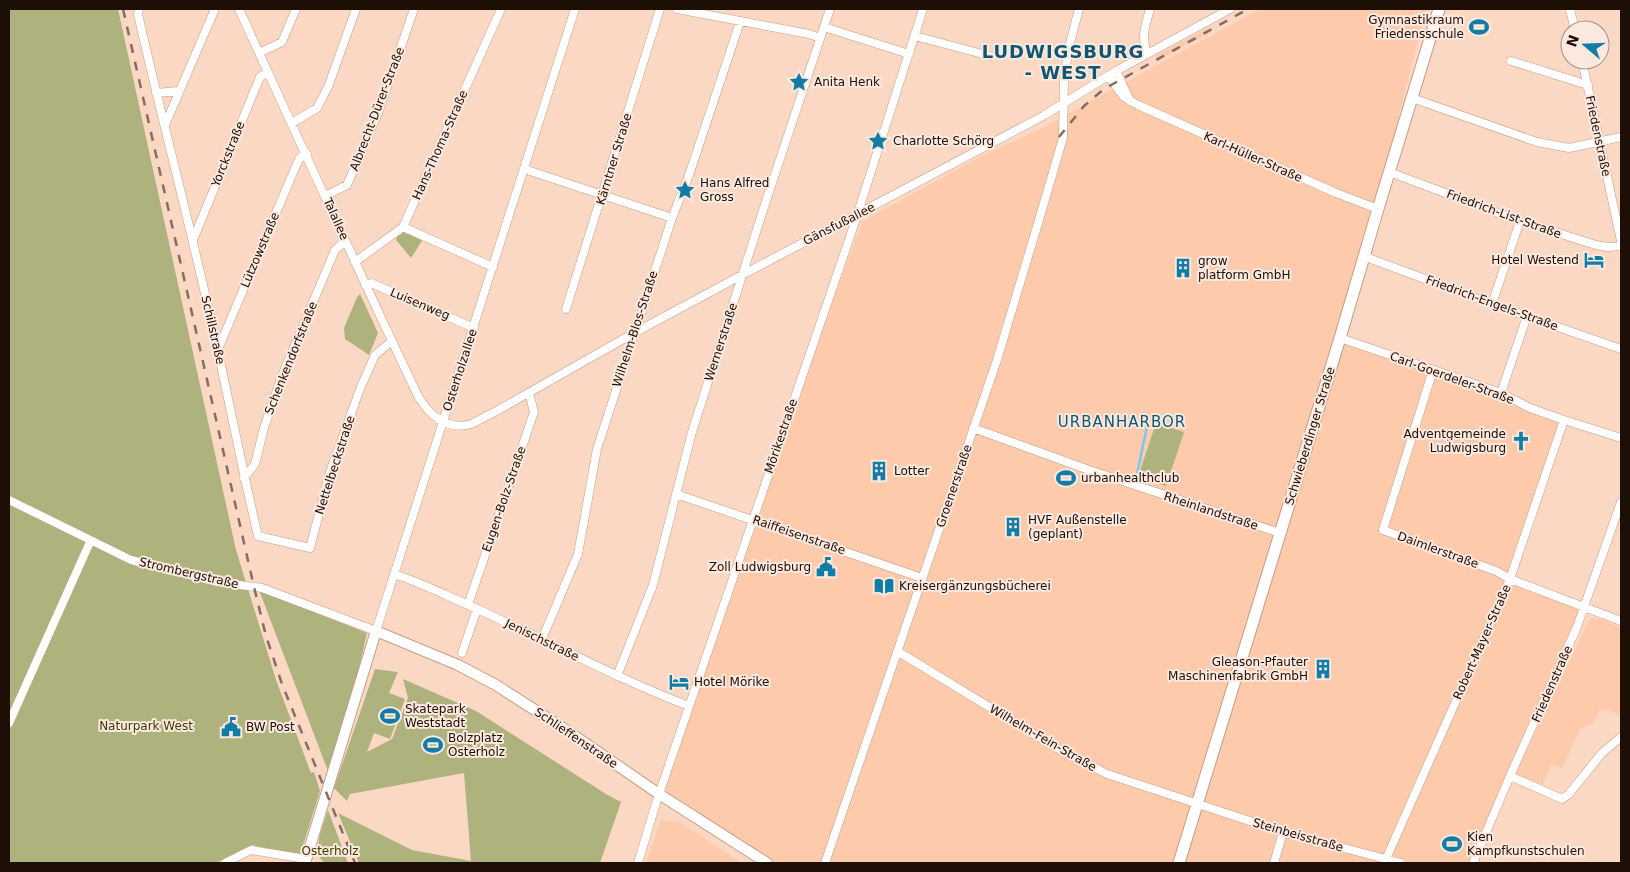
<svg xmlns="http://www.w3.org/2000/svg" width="1630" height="872" font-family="'DejaVu Sans',sans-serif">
<rect width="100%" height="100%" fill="#fbd8c4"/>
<!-- built -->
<path fill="#fdcaac" d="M1260,9H1426L1341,343L1565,419L1508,576L1585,603L1475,863H767L672,802L665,786L817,343L863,221L980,157L1042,128Z
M1208,28L1210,32L1158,61L1156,56Z
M1591,618L1600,619L1621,628V717L1614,712L1600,709L1593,723L1580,729L1562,768L1551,765L1543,784L1515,775L1589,620Z
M661,820L680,822L742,863H646Z"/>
<!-- green -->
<path fill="#aeb27d" d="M9,9H118L236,550L276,680L311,773L314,772L320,791L300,855L252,845L216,863H9Z
M403,233L412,234L422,241L411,258L396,240L397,237Z
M360,294L378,333L369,355L345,339L344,328L357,297Z
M1156,423L1184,432L1166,486L1138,477Z
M259,590L367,633L347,721L331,779Z
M375,669L398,672L389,693L405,699L390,739L374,733L367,752L392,739L408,698L403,679L476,711L606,794L621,802L600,863H359L338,813L412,850L471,861L464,773L350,794L347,801L334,788Z
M328,810L348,863C341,863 330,865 324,862C310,854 325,821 328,810Z"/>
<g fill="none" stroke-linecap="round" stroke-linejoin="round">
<!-- stream -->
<path stroke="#76c9f3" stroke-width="2.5" d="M1137,474L1148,422"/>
<defs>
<path id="minor" d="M139,9L138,14C163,125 193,235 217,347C231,410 243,473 258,536L310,548L330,472L360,389L375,355L392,341
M239,9C298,138 357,268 418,396C429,415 447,431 471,424C478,421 486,416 493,413L634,333L742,275L1043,116L1116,71L1230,9
M677,9L809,34L820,38
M1570,9L1575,30
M824,27L909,54
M915,36L990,56
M259,53L282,42L296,9
M1147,54C1141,36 1145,27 1150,9
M1582,60L1621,241
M1511,61L1588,85
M1116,71L1130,101
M1108,76L1124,97L1138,105L1336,193L1378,209
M156,93L179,91
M1412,98L1537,142L1569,148L1621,137
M292,123L317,108L328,87L356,9
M165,125L215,9
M524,169L672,218
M1389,172L1520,221L1596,245L1608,247L1621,246
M325,196L347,185L378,113L414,9
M403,227L493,267
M193,240L260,77L268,72
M1363,256L1492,304L1621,349
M355,262L403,227L501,9
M365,285L371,283L474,328
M1492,304L1520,221
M566,309L660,9
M1340,338L1501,393L1530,408L1564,420L1621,438
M218,349L299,159L307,154
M1433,370L1383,530L1496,571L1510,579L1621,621
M1501,393L1527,316
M973,428L1089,470L1280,533
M244,478L255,464L264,428L281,378L335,250L345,241
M676,494L922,578
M9,500L131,560L218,582L262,588L376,631L575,9
M394,574C416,581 437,591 457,600C536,634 610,676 689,706
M468,605L534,412L529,393
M542,639L578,554L597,449L672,218L689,175L740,22
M897,651L1062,751L1107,774L1283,832L1401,863
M462,653L477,609
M617,676L653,585L692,432L766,201L830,9
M9,723L90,542
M1510,776L1562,799L1569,794L1602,753L1621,737
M1386,859L1510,579L1564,420
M225,863L251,850L306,859
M638,863L656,803L854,225L923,9
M825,863L997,360L1039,220L1063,138L1064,77L1070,43L1079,9
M1274,863L1283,832
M1473,863L1510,776L1577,627L1621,502"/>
<path id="tertiary" d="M305,863L376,631L458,665L496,685L572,734L659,794L767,863"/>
<path id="secondary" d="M1179,863L1340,338L1378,209L1439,9"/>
</defs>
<!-- minor casing -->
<use href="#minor" stroke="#c79d85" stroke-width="9"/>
<!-- tertiary casing -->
<use href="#tertiary" stroke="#c79d85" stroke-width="12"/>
<!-- secondary casing -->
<use href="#secondary" stroke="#c79d85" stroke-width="13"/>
<!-- minor -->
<use href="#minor" stroke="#fff" stroke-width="8"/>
<!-- tertiary -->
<use href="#tertiary" stroke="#fff" stroke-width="10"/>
<!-- secondary -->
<use href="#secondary" stroke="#fff" stroke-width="11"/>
<!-- rail -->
<path stroke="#856d5f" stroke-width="2.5" stroke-dasharray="9 9" stroke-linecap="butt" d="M123,9L254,587L266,636L282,684L355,863
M1059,137L1084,106L1104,89L1248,9"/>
</g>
<!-- icons -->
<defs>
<symbol id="stadium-bare" viewBox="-9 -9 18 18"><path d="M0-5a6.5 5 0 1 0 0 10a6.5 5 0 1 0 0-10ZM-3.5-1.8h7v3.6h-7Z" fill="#117ca6" stroke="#fbe9df" stroke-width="2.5" paint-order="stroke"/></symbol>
<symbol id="sight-bare" viewBox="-9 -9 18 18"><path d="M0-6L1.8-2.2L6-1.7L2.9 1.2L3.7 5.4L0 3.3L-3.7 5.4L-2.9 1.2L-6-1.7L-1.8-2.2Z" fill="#117ca6" stroke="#fbe9df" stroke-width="2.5" paint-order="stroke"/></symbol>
<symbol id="hotel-bare" viewBox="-9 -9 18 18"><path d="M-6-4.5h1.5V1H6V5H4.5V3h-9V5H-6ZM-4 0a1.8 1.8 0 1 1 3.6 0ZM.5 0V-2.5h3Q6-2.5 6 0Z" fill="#117ca6" stroke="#fbe9df" stroke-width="2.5" paint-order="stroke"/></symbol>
<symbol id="building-bare" viewBox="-9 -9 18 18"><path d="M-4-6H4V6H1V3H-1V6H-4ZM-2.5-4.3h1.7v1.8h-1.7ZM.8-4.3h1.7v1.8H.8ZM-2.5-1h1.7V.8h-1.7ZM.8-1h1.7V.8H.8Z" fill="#117ca6" stroke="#fbe9df" stroke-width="2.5" paint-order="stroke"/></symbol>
<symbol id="church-bare" viewBox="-9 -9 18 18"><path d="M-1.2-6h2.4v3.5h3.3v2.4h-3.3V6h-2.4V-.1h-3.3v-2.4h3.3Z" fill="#117ca6" stroke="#fbe9df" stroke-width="2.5" paint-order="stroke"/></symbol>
<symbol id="civic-bare" viewBox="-9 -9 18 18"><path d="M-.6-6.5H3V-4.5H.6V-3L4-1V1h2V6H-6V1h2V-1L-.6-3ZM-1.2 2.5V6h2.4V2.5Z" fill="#117ca6" stroke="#fbe9df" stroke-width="2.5" paint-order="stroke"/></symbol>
<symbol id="library-bare" viewBox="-9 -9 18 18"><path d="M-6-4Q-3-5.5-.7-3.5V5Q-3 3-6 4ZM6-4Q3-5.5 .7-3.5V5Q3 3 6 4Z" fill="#117ca6" stroke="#fbe9df" stroke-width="2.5" paint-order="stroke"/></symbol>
</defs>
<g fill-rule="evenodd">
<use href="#stadium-bare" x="1465" y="13" width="28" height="28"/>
<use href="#sight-bare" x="785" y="68" width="28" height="28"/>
<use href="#sight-bare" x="864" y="127" width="28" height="28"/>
<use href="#sight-bare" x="671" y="176" width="28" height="28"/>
<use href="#hotel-bare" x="1580" y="246" width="28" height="28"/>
<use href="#building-bare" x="1169" y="254" width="28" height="28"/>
<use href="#church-bare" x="1507" y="427" width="28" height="28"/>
<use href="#building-bare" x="865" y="457" width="28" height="28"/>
<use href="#stadium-bare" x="1052" y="464" width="28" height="28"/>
<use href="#building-bare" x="999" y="513" width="28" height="28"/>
<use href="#civic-bare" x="812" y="553" width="28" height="28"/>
<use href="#library-bare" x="870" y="572" width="28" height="28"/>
<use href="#building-bare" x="1309" y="655" width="28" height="28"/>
<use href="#hotel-bare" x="665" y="668" width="28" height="28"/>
<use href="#stadium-bare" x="376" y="702" width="28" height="28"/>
<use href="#civic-bare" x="217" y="713" width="28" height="28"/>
<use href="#stadium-bare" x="419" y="731" width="28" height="28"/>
<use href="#stadium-bare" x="1438" y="830" width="28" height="28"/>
</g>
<g text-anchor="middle" stroke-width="4" stroke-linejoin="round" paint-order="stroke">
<!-- poi labels -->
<g font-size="12" fill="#1d0e06" stroke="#fbe9df" text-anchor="start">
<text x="1464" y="24" text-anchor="end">Gymnastikraum<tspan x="1464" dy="14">Friedensschule</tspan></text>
<text x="814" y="86">Anita Henk</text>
<text x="893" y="145">Charlotte Schörg</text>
<text x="700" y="187">Hans Alfred<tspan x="700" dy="14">Gross</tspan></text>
<text x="1579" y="264" text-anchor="end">Hotel Westend</text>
<text x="1198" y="265">grow<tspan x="1198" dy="14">platform GmbH</tspan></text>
<text x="1506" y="438" text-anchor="end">Adventgemeinde<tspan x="1506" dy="14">Ludwigsburg</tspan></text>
<text x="894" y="475">Lotter</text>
<text x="1081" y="482">urbanhealthclub</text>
<text x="1028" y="524">HVF Außenstelle<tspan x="1028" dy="14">(geplant)</tspan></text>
<text x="811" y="571" text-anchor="end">Zoll Ludwigsburg</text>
<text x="899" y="590">Kreisergänzungsbücherei</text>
<text x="1308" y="666" text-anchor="end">Gleason-Pfauter<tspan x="1308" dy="14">Maschinenfabrik GmbH</tspan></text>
<text x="694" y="686">Hotel Mörike</text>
<text x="405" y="713">Skatepark<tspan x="405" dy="14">Weststadt</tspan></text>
<text x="246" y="731">BW Post</text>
<text x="448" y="742">Bolzplatz<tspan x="448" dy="14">Osterholz</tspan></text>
<text x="1467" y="841">Kien<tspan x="1467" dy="14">Kampfkunstschulen</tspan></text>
</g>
<!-- street labels -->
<g font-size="12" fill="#1d0e06" stroke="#fbe9df">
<text transform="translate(377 109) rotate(-69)" y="4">Albrecht-Dürer-Straße</text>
<text transform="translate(1598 136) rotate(78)" y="4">Friedenstraße</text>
<text transform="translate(440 145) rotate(-66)" y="4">Hans-Thoma-Straße</text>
<text transform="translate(228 154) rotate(-68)" y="4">Yorckstraße</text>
<text transform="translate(1253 157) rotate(24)" y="4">Karl-Hüller-Straße</text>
<text transform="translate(614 159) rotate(-73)" y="4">Kärntner Straße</text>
<text transform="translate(1504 214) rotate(20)" y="4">Friedrich-List-Straße</text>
<text transform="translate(336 219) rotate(66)" y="4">Talallee</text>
<text transform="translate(839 224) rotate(-27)" y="4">Gänsfußallee</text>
<text transform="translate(260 250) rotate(-67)" y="4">Lützowstraße</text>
<text transform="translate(1492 303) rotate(20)" y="4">Friedrich-Engels-Straße</text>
<text transform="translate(420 304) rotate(23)" y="4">Luisenweg</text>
<text transform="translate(635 329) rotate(-72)" y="4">Wilhelm-Blos-Straße</text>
<text transform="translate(213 330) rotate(77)" y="4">Schillstraße</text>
<text transform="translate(721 342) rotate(-72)" y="4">Wernerstraße</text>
<text transform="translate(291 358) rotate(-68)" y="4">Schenkendorfstraße</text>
<text transform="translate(460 370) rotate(-72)" y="4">Osterholzallee</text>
<text transform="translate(1452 378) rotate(20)" y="4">Carl-Goerdeler-Straße</text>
<text transform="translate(781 436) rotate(-71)" y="4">Mörikestraße</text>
<text transform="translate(1310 436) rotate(-73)" y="4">Schwieberdinger Straße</text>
<text transform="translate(335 465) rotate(-72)" y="4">Nettelbeckstraße</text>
<text transform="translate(954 486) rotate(-71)" y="4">Groenerstraße</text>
<text transform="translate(504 499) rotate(-71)" y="4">Eugen-Bolz-Straße</text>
<text transform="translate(1211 511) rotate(18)" y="4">Rheinlandstraße</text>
<text transform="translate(799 535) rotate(19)" y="4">Raiffeisenstraße</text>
<text transform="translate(1438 550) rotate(20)" y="4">Daimlerstraße</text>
<text transform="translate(189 573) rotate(13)" y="4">Strombergstraße</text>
<text transform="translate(542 640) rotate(26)" y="4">Jenischstraße</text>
<text transform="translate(1482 642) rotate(-66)" y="4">Robert-Mayer-Straße</text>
<text transform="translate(1552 684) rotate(-66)" y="4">Friedenstraße</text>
<text transform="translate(576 738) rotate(34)" y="4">Schlieffenstraße</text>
<text transform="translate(1043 738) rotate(30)" y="4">Wilhelm-Fein-Straße</text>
<text transform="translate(1298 835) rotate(16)" y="4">Steinbeisstraße</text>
</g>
<!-- park labels -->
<g font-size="12" fill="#3c3e00" stroke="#fbe9df">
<text x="146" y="730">Naturpark West</text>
<text x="330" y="855">Osterholz</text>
</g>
<!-- quarter labels -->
<g font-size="15" letter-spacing="1" fill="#105673" stroke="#fbe9df">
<text x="1122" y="427">URBANHARBOR</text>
</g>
<!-- district labels -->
<g font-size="18" font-weight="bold" letter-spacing="1" fill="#105673" stroke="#fbe9df">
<text x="1063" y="58">LUDWIGSBURG<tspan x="1063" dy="21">- WEST</tspan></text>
</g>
</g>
<!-- border -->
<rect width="1630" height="872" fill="none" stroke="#1d0e06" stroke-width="20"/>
<!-- north arrow -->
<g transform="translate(1585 45) rotate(289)"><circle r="24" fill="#fbe9df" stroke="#a29188"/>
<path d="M0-4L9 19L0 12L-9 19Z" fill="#117ca6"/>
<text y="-8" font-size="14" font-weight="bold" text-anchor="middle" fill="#1d0e06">N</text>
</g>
</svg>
